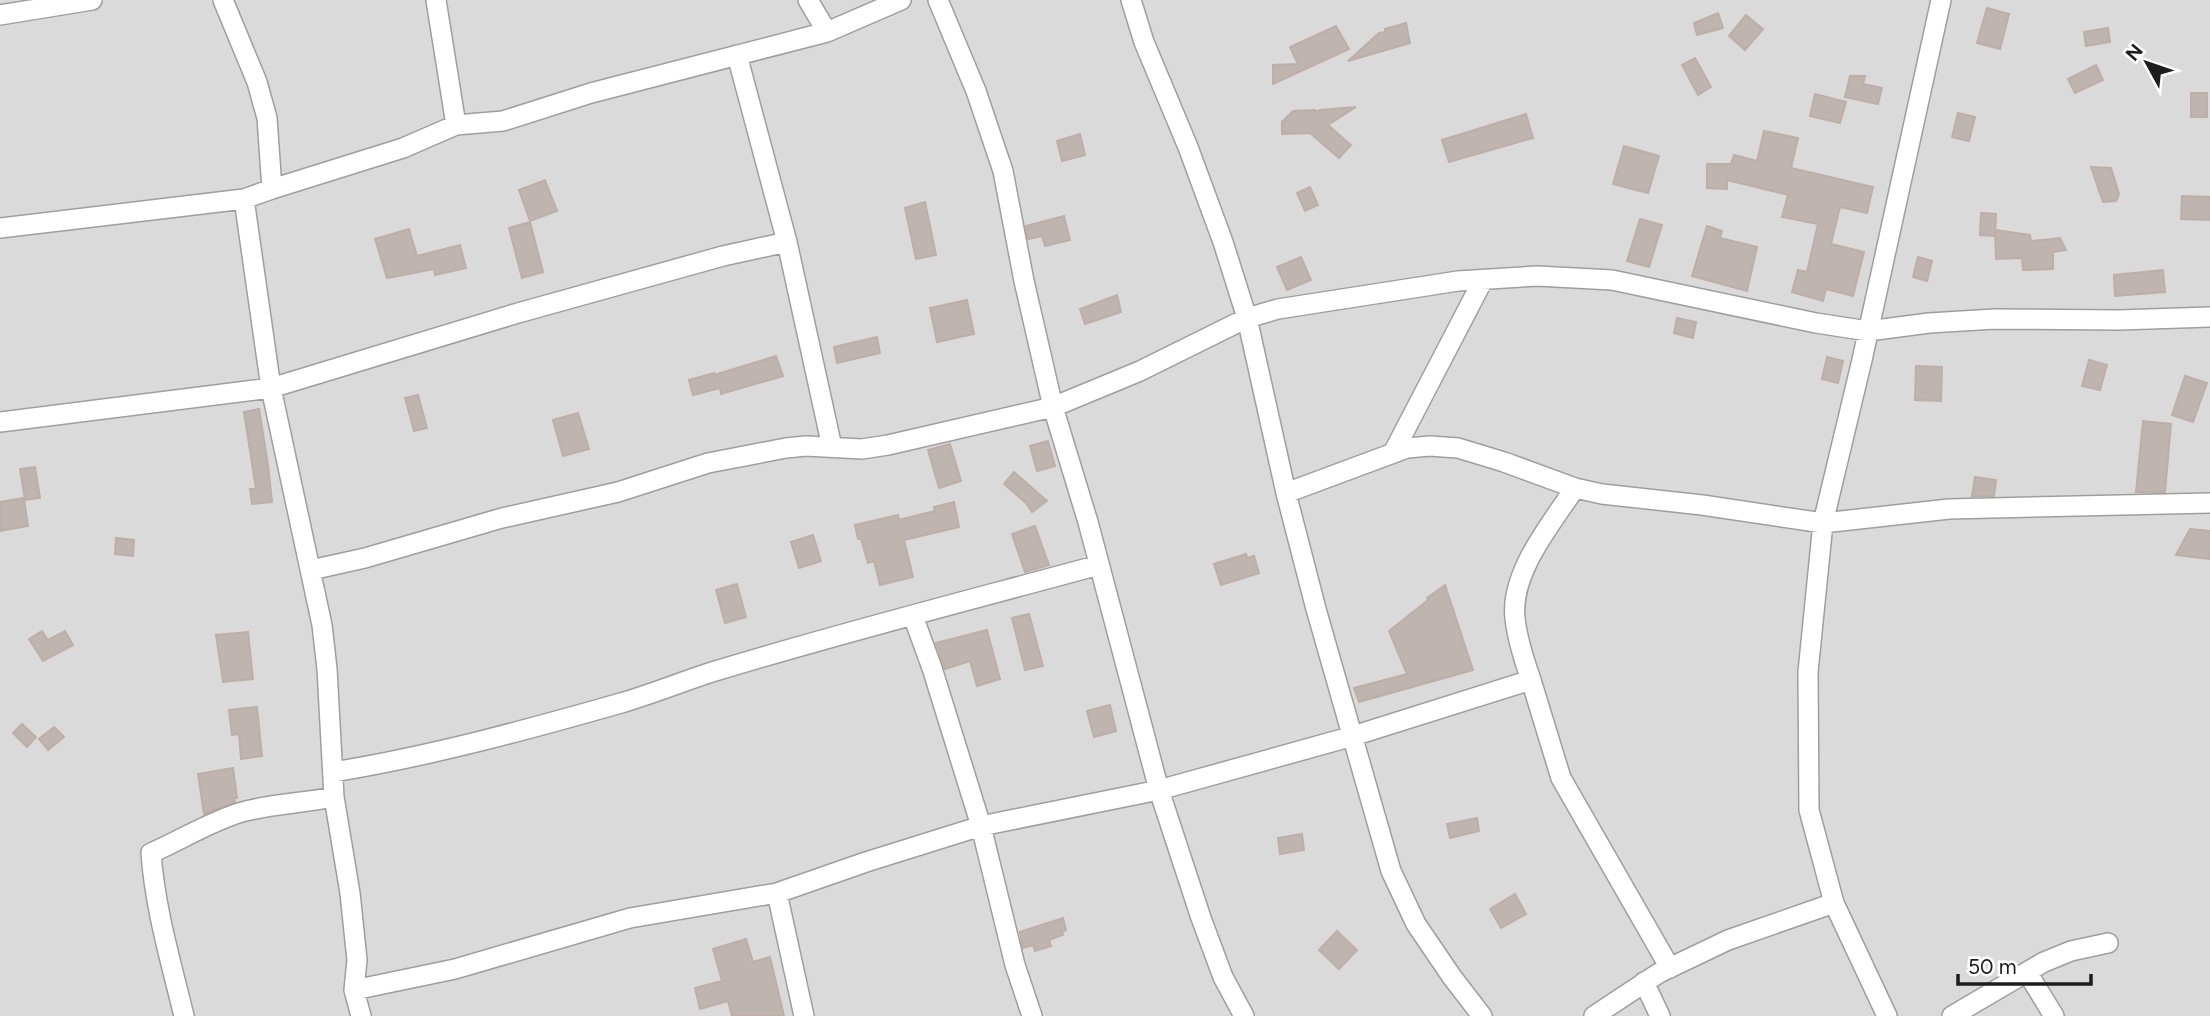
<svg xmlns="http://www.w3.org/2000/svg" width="2210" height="1016" font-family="Figtree,sans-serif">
<rect width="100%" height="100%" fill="#eee9e3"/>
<!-- residential -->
<path fill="#dbdada" d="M0,0H2210V1016H0Z"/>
<!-- building -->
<path fill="#beb4b0" stroke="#bfaea6" stroke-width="2" d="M1987,8L2009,14L2000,49L1977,43Z
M1718,13L1723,28L1697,35L1694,23Z
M1746,15L1763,29L1745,50L1729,36Z
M1406,23L1410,43L1348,61L1379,33L1385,32V29Z
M1336,26L1349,49L1273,84V65L1298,64L1290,47Z
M2108,28L2110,42L2086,46L2084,32Z
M1695,58L1711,87L1698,95L1682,65Z
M2096,65L2103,80L2075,93L2068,79Z
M1850,76H1865L1863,84L1882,88L1878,104L1845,97Z
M2191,93H2207V117H2191Z
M1815,94L1846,102L1840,123L1810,116Z
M1356,107L1328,125L1351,145L1339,158L1310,133L1282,134V122L1293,111L1315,110L1316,112L1320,110Z
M1958,113L1975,117L1969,141L1952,137Z
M1526,114L1533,138L1449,162L1442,140Z
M1764,131L1798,138L1791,168L1873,187L1867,213L1840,207L1831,244L1864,252L1853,296L1826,289L1823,301L1792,292L1798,270L1807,272L1818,224L1782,217L1788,195L1727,180V189L1707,188V164H1731L1734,155L1757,161Z
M1080,134L1085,155L1062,161L1057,141Z
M1624,146L1659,156L1648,193L1613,184Z
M2091,167L2111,168L2119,194L2116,201L2103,202Z
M545,180L557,211L530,221L519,190Z
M1310,187L1318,205L1305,211L1297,193Z
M2182,196L2210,197V220L2181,219Z
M925,202L936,255L916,259L905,208Z
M1981,213L1996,214L1995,236L1980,235Z
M1064,216L1070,240L1045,246L1042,236L1028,239L1026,226Z
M1640,219L1662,225L1649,267L1627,261Z
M530,222L543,272L522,278L509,228Z
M1707,226L1722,231L1720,238L1757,247L1747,291L1692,276Z
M409,229L417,256L460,245L466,268L435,275L434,269L387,278L375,239Z
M1995,230L2030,235L2031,241L2060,238L2066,250L2053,252V269L2023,270L2022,258L1996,259Z
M1301,257L1311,280L1287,290L1277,267Z
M1918,257L1932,261L1927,281L1913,277Z
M2163,270L2165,292L2115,296L2114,275Z
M1117,295L1121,312L1085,324L1080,309Z
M967,300L974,334L937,342L930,308Z
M1677,318L1696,322L1693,338L1674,333Z
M877,337L880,353L837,363L834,347Z
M776,356L783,376L721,394L720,388L693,395L689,380L714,373V375Z
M1827,357L1843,361L1838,383L1822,379Z
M2089,360L2107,365L2100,390L2082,386Z
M1916,366L1942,367L1941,401L1915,400Z
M2185,376L2207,383L2193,422L2172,415Z
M418,395L427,428L414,431L405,398Z
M259,409L268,465L272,502L252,504L250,489H256L244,412Z
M578,413L589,449L563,456L553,420Z
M2143,421L2171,424L2165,492H2136Z
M1048,441L1055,466L1037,471L1030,446Z
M950,444L961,481L939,488L928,450Z
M35,467L40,498L25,500L20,469Z
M1014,472L1047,501L1032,512L1026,503L1004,484Z
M1975,477L1996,480L1994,496H1972Z
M24,498L28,526L0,531V502Z
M954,502L959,527L904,540L913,577L880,585L874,561L868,563L861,539H858L855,525L898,515L899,520L935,511L934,507Z
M1035,526L1049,565L1025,572L1012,534Z
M2190,529L2210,531V559L2176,555Z
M813,535L821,561L799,568L791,542Z
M116,538L134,540L133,556L115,554Z
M1246,554L1247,558L1254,556L1259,573L1221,585L1214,564Z
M737,584L746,617L725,623L716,590Z
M1445,585L1473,670L1359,702L1354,688L1407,674L1389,631L1428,600L1427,598Z
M1029,614L1043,666L1025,670L1012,618Z
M987,630L1000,679L977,686L970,661L945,669L936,643Z
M42,631L48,640L65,631L73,645L43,661L29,639Z
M248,632L253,679L223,682L216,635Z
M1110,705L1116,731L1094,737L1087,711Z
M257,707L262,756L241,759L239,734L232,735L229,710Z
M22,724L36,737L27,747L13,733Z
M54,727L64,737L48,750L39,739Z
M233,768L237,798H234L235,802L204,814L198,774Z
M1477,818L1479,831L1450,838L1447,824Z
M1302,834L1304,850L1280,854L1278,838Z
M1515,894L1526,914L1501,928L1490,909Z
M1063,918L1066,930L1062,932L1063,935L1049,940L1051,946L1035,951L1033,945L1023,948L1020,932Z
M1337,931L1357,950L1339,969L1319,950Z
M746,939L753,962L770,957L784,1016H732L728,1001L700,1009L695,988L722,981L713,949Z"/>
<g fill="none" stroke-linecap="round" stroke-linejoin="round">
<defs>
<path id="minor" d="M436,0L456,125
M808,0L827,32
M938,0L976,91L1003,171L1024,281L1053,407L1088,522L1159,790L1201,918L1223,977L1244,1016
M1131,0L1144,42L1188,147L1223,242L1247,318L1286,493L1316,609L1391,871L1416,924L1452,977L1482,1016
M0,15L92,0
M737,55L787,242L832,447
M272,189L403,148L456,125L503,121L591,93L827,32L901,0
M244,199L271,388L322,625L327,669L334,797L350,893L357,960L354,990L361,1016
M0,228L244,199L272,189L267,118L257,82L223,0
M0,422L271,388L518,313L723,256L787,242
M1393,453L1483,280
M1286,493L1407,448L1430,446L1458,448L1504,462L1575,488L1602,494L1702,505L1823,523L1949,509L2210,503
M311,570L365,558L502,518L618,492L708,463L786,448L806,446L862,449L888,445L1053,407L1140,371L1247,318L1278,309L1458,281L1537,276L1612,280L1816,323L1868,331L1929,323L1995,319L2119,320L2210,317
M913,616L932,668L981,826L1015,965L1032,1016
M1531,680C1524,660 1517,639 1515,618C1510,573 1551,524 1575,488
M333,772C431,756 526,730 621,703C652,694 681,682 712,672C840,633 970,600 1099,565
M777,893L804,1016
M2027,972L2054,1016
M1644,982L1660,1016
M354,990L455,969L630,918L777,893L866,862L981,826L1159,790L1353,736L1531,680L1561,778L1670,968
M184,1016C171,962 155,909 151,853C181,840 211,821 242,812C271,804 304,803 334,797
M1594,1016L1659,973L1728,940L1834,903
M1887,1016L1834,903L1809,810L1808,672L1823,523L1862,360L1941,0
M1952,1016L2044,962L2071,951L2108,943"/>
</defs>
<!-- minor casing -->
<use href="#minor" stroke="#9e9e9e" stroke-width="22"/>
<!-- minor -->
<use href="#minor" stroke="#fff" stroke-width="19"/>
</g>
<!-- north arrow -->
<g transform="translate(2147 63) rotate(310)" stroke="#ffffff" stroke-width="5" paint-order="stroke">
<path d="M0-5L12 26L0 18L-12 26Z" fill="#1d1d1d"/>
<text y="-10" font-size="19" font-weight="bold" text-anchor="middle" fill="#1d1d1d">N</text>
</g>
<!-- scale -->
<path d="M1958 974v10h133v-10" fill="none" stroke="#1d1d1d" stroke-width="3.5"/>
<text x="1968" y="974" font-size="21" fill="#1d1d1d" stroke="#ffffff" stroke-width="5" paint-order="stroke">50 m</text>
</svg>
